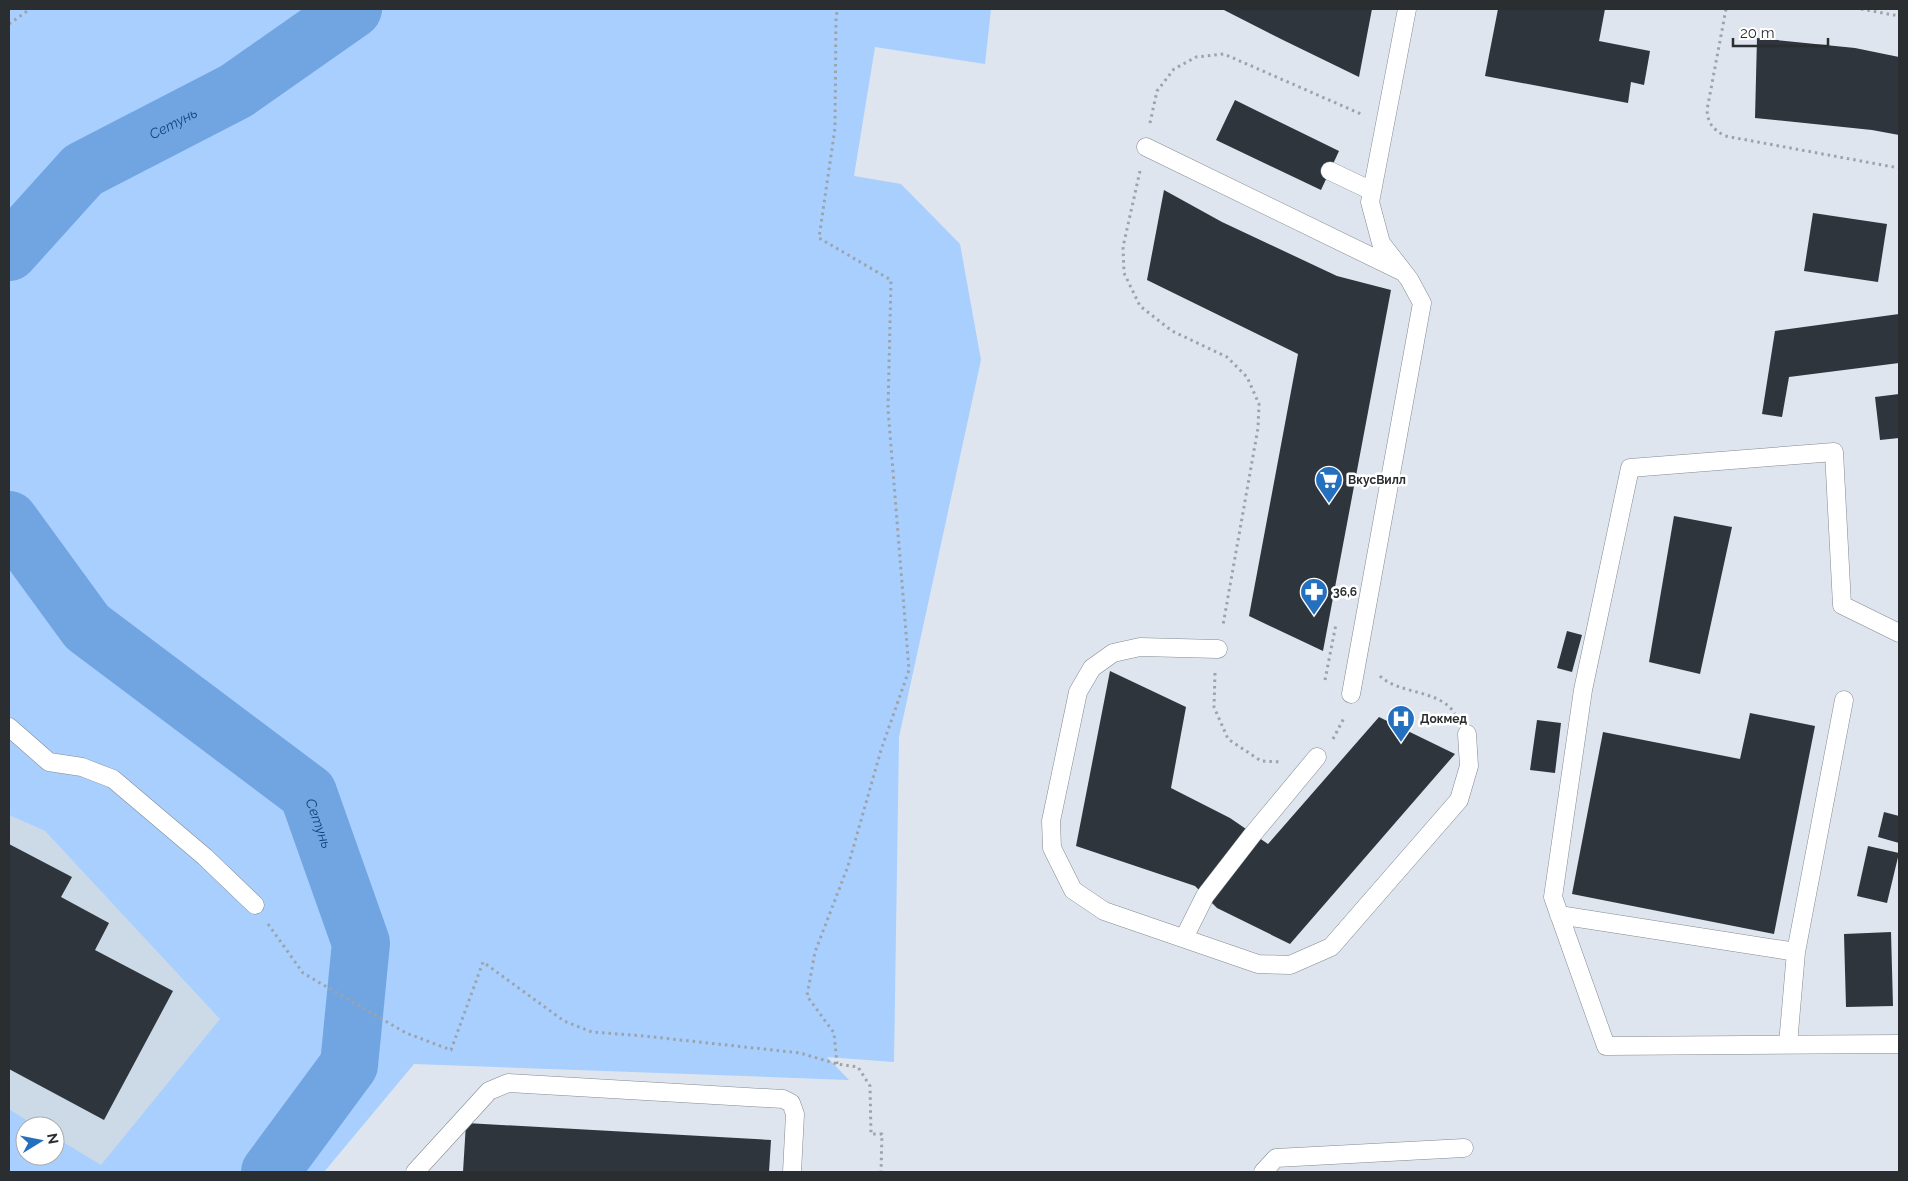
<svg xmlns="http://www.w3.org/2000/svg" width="1908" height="1181" font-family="Raleway,sans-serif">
<rect width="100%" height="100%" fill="#dee5ee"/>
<!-- built -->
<path fill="#ccd9e7" d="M9,815L45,831L221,1019L101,1166L55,1137V1126H36L9,1109Z"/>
<!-- green -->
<path fill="#a8cffe" d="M9,9H991L985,64L875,47L854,176L901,184L960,244L981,360L899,737L894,1062L827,1057L849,1080L414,1064L324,1172H9V1109L36,1126H25V1156H55V1137L101,1165L220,1019L45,831L9,815Z"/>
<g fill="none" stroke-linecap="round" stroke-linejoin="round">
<!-- river -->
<g stroke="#71a5e1" stroke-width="58">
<path id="s1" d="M9,252L83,170L236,91L353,9"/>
<path id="s2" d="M9,520L87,627L308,793L361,943L349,1065L270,1172"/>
</g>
</g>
<!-- building -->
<path fill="#2f353c" d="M1222,9H1372L1359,77L1283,40Z
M1498,9H1605L1599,41L1650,51L1644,85L1631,82L1628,103L1485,76Z
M1757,38L1855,48L1899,57V135L1872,130L1755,118Z
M1235,100L1339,151L1321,190L1216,140Z
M1164,190L1222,222L1337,276L1391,290L1323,651L1249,616L1298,354L1147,280Z
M1813,213L1887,224L1878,282L1804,271Z
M1899,314V363L1789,377L1782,417L1762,414L1775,331Z
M1899,394V438L1880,440L1875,397Z
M1674,516L1732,527L1700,674L1649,662Z
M1567,631L1582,635L1572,672L1557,668Z
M1110,671L1186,707L1171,788L1230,818L1268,844L1379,717L1455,754L1290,944L1217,908L1195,886L1076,846Z
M1750,713L1815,726L1774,934L1572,894L1603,732L1740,759Z
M1537,720L1561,723L1555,773L1530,770Z
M1884,812L1899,816V843L1878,837Z
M9,844L72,877L61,897L109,923L95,950L173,991L104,1120L9,1069Z
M1868,846L1899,853L1887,903L1857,896Z
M1891,932L1893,1006L1846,1007L1844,934Z
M466,1123L771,1140L769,1172H463Z"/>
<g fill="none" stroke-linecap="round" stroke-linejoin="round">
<defs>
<path id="lane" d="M1146,147L1401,271
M1330,171L1372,191
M1899,633L1842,605L1834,452L1630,468L1583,690L1553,897L1606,1046L1899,1044
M1218,649L1140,647L1113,653L1092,668L1078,692L1051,821L1052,848L1073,890L1104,911L1258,964L1290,965L1331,947L1459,800L1469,766L1467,734
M1351,694L1422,303L1409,279L1381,243L1370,202L1407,9
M9,727L49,762L82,767L113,779L205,857L255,905
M1559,915L1796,952
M1184,938L1205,896L1253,834L1317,757
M1788,1044L1796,952L1844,700
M415,1172L489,1091L508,1083L783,1099L791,1103L795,1114L792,1172
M1263,1172L1276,1158L1464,1148"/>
</defs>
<!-- lane casing -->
<use href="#lane" stroke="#838a92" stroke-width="19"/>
<!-- path -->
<path stroke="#9da3aa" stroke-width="3" stroke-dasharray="2.5 4" stroke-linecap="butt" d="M1726,9L1707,110C1708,124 1713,129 1725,136L1899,168
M1861,9L1899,16
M9,24L30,9
M1150,123L1157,91L1174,69L1196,57L1224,54L1361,114
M1140,171L1123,247L1124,273L1140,306L1172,331L1227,357L1247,377L1259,404L1258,428L1223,625
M1215,673L1214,707L1228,739L1261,761L1281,762
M1380,676C1400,695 1440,689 1455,714
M1325,680L1336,624
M1333,739L1345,716
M268,924L303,973L406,1033L451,1050L483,962L564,1021L592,1032L644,1036L800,1053L837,1064L858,1067L870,1086L871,1134H882L881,1172
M837,1064L834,1033L807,996L815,952L848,866L881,750L909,670L888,409L891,280L819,238L835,128L836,16L838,9"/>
<!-- lane -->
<use href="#lane" stroke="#fff" stroke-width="18"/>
</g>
<!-- icons -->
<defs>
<symbol id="supermarket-pin" viewBox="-11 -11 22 30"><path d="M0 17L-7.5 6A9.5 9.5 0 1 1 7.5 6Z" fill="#246fbe" stroke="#fff"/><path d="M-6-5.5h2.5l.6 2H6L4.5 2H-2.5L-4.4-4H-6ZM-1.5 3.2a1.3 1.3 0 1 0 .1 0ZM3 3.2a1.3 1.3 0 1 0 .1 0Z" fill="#fff"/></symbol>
<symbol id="pharmacy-pin" viewBox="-11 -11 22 30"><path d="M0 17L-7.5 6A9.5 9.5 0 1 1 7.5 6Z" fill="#246fbe" stroke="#fff"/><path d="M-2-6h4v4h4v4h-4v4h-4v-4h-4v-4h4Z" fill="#fff"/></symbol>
<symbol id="hospital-pin" viewBox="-11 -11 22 30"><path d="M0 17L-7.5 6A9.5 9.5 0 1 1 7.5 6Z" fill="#246fbe" stroke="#fff"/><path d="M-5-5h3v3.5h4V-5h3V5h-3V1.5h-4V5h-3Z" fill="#fff"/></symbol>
</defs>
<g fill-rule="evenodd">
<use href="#supermarket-pin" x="1313" y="464" width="32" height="43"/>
<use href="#pharmacy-pin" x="1298" y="576" width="32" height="43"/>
<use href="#hospital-pin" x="1385" y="703" width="32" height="43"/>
</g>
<g text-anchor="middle" stroke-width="5" stroke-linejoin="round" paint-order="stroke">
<!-- poi labels -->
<g font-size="12" font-weight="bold" fill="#2b2e31" stroke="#fff" text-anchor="start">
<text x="1348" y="484">ВкусВилл</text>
<text x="1333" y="596">36,6</text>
<text x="1420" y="723">Докмед</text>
</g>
<!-- water labels -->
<g font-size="14" font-style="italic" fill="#0e447b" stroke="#fff">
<text dy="5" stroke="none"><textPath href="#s1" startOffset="212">Сетунь</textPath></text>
<text dy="5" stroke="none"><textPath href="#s2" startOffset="441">Сетунь</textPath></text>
</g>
</g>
<!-- border -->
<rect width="1908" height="1181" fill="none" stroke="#2b2e31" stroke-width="20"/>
<!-- north arrow -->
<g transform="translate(40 1141) rotate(80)"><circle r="24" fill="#ffffff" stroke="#aaabad"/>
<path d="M0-4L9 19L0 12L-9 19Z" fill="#246fbe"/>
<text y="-8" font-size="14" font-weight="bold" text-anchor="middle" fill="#2b2e31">N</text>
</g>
<!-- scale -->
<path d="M1733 38v8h95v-8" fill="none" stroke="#2b2e31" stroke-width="2.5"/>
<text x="1740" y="38" font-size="15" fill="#2b2e31" stroke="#ffffff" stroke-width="4" paint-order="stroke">20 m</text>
</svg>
